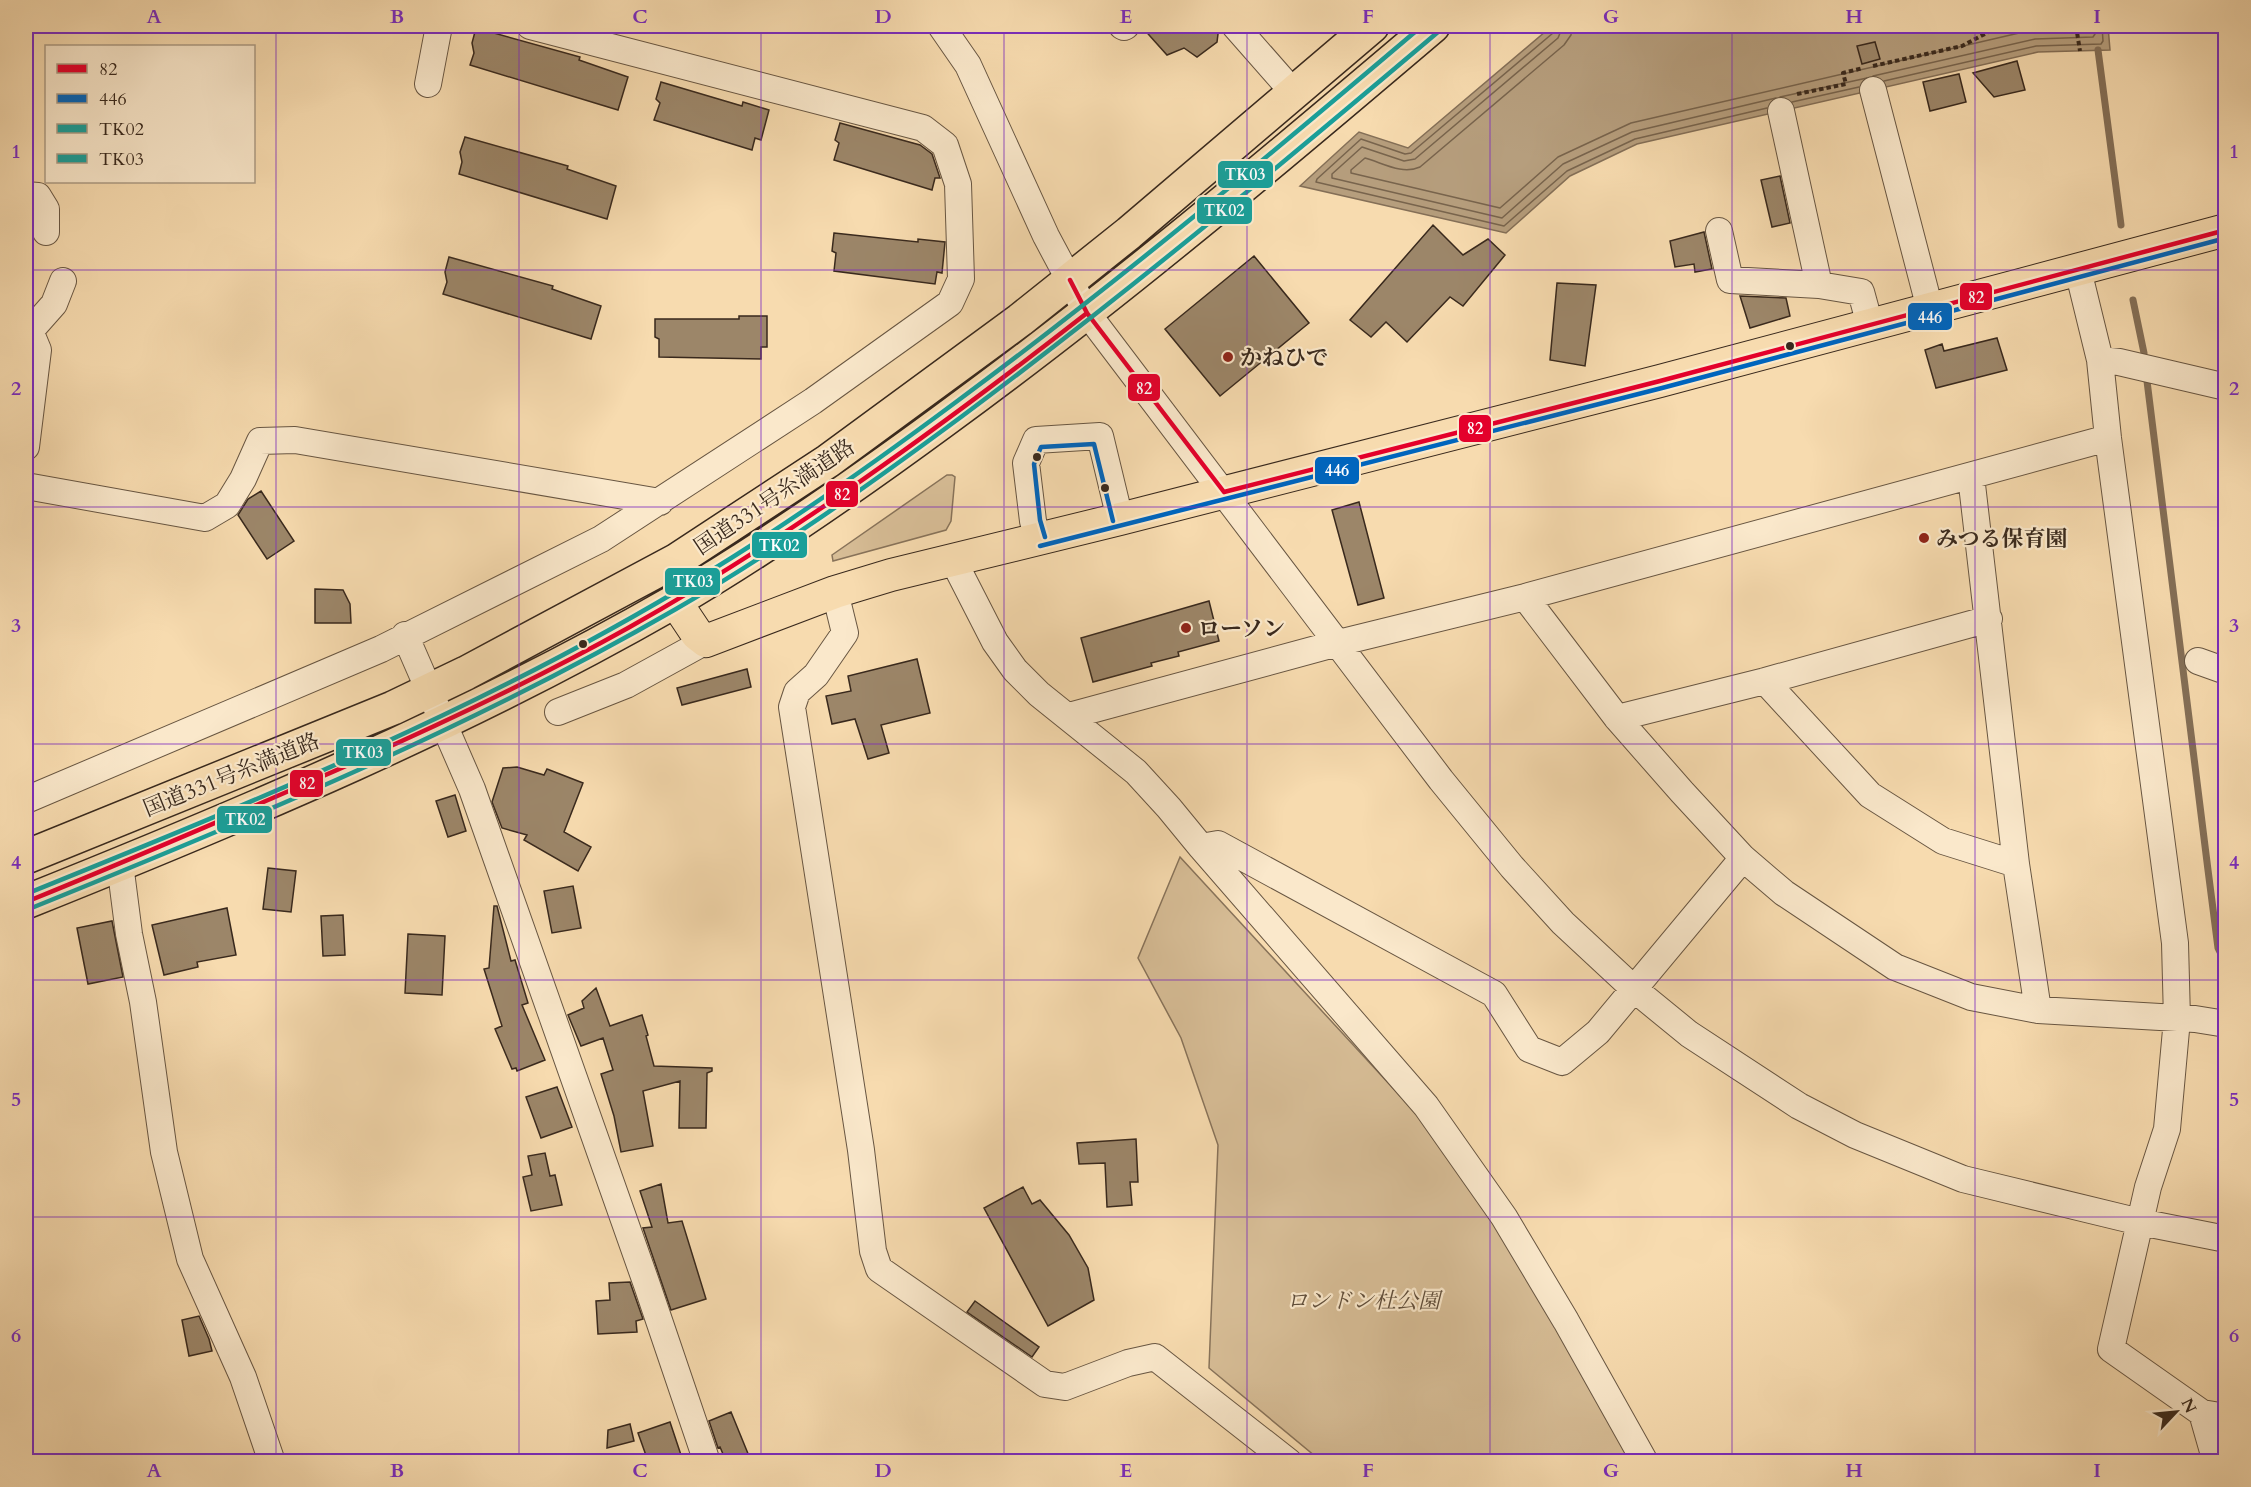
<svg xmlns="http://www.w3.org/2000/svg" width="2251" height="1487" font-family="Cardo,'Noto Serif JP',serif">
<rect width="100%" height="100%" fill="#f7dbaf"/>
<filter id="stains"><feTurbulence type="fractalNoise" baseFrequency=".00333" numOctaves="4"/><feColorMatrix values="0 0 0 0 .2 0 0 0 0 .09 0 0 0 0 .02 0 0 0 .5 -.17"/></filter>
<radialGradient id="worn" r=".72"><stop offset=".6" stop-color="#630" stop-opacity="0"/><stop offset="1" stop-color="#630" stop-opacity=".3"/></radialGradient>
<!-- green -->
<path fill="#d7bd96" stroke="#88735a" stroke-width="1.5" d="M947,475H952L955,477L951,521L946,530L833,561L832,555Z
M1180,857L1415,1112L1531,1277L1635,1461H1321L1209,1368L1218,1145L1181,1038L1138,958Z"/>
<!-- water -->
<path fill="#b69e7d" stroke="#846f57" stroke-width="1.5" d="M1552,26H2108L2110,50L2038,52L1637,144L1570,176L1506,233L1300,186L1359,132L1408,148Z"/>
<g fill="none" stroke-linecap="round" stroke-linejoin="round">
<!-- shore -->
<path stroke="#78644d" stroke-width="1.5" d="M1555,26L1553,33L1411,153L1405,154L1361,139L1317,179L1316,182L1504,226L1567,171L1635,139L1767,108
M1563,26L1558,38L1415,159L1404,161L1362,147L1332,174V178L1502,218L1563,164L1632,132L1776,98
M1572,26L1571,35L1564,45L1420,167C1402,175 1383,163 1365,158L1351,170V173L1500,208L1558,157L1631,123L2032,30L2083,28L2086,26
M1873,76L2035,39L2093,37L2095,34V26
M1884,81L2036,46L2101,44L2103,41L2102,26
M1780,97L1867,78
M1792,102L1859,87"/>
<!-- stream -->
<path stroke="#846f57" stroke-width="7" d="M2098,50L2121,225
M2133,300L2144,353
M2146,373L2208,870L2218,948L2226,964"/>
</g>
<!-- building -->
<path fill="#9c8669" stroke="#39291d" stroke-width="1.5" d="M1141,26H1219L1217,42L1197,57L1184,48L1167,55Z
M476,28L580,57L579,60L628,77L618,110L470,65L474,53L472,43Z
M1875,42L1880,59L1862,64L1857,46Z
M2017,61L2025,90L1994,97L1973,73Z
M1959,74L1966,102L1930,111L1923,82Z
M661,82L742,106L743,102L769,110L761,140L755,138L752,150L654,120L660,103L656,99Z
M840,123L920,145L932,154L940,178H935L932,190L834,160L839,143L835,140Z
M465,137L568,166L567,169L616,186L607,219L459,174L462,162L460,152Z
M1780,176L1790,223L1772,227L1761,180Z
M1433,225L1463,255L1488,239L1505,255L1463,306L1450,297L1407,342L1386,322L1371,337L1350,320Z
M1704,232L1712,269L1695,272L1694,264L1675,267L1670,241Z
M834,233L918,242V239L945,242L942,273L937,272L935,284L834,271L836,253L832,251Z
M1254,256L1309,323L1220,396L1165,329Z
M449,257L553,286L552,289L601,306L591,339L443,294L447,282L445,272Z
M1557,283L1596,285L1585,366L1550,360Z
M1740,296L1786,298L1790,316L1750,328Z
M739,316H767V347H761V359L659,357V339L655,337V319H739Z
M1997,338L2007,370L1936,388L1925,350L1942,344L1944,351Z
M261,491L294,541L267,559L238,515L248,499Z
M1359,502L1384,598L1358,605L1332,510Z
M315,589L343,590L350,604L351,623H315Z
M1209,601L1219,641L1178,652L1179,656L1151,663L1152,666L1093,682L1081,638Z
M917,659L930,713L881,725L889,753L868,759L855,719L832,724L826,696L851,691L848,676Z
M747,669L751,687L682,705L677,688Z
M517,767L544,775L547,769L583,783L564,832L591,847L578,871L524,840L527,835L502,828L492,802L503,768Z
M455,795L466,831L448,837L436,801Z
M268,868L296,871L291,912L263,909Z
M573,886L581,928L552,933L544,891Z
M494,906H497L511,961L515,960L528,1003L522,1005L545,1060L517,1071L516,1068L512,1069L495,1029L502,1026L484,969L489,968Z
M227,908L236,955L197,962L198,967L164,975L152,925Z
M343,915L345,955L323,956L321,916Z
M112,921L123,977L88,984L77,928Z
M408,934L445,936L442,995L405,993Z
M596,988L610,1026L642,1015L648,1035L646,1036L654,1066L712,1068V1071L707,1073L706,1128H679L680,1081L643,1091L653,1146L621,1152L614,1116L601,1074L613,1070L603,1038L581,1046L568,1015L584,1008L582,1001Z
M557,1087L572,1127L541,1138L526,1097Z
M1136,1139L1138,1182H1130L1132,1205L1107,1207L1105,1163L1079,1164L1077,1143Z
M545,1153L550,1176L555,1175L562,1205L531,1211L523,1177L532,1175L528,1156Z
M661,1184L668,1223L682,1221L706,1299L671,1310L643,1228L652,1227L640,1191Z
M1023,1187L1032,1204L1040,1200L1069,1235L1088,1268L1094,1300L1048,1326L984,1208Z
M630,1282L643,1319L636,1321L637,1332L598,1334L596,1301L610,1300L609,1283Z
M975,1301L1039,1347L1032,1357L967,1312Z
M199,1316L209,1339L212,1351L189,1356L182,1320Z
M731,1412L751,1461H726L720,1447L718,1448L709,1421Z
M670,1422L683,1461H648L638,1433Z
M630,1424L634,1441L607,1448L608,1430Z"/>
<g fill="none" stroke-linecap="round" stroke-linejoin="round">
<defs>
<path id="minor" d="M941,26L968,65L1046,236L1087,313L1441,780L1512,867L1563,923L1634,989L1689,1034L1799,1106L1855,1135L1963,1179L2140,1222L2226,1239
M1122,26L1124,27L1126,26
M1235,26L1293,92
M428,84L439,26
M1873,90L1930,309
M1781,111L1819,285
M26,195L38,196L46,209V232
M1719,231L1730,280L1819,285L1861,292L1870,325
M2078,270L2100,360L2108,438L2175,943L2177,1019L2167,1129L2148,1187L2111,1349L2202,1413L2226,1417
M26,321L38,350L26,447
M31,330L54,304L63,281
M2100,360L2119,362L2226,387
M1971,476L2016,864L2038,1010
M26,486L205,518L227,505L243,479L260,441L295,440L660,502
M1038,539L1033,521L1026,463L1036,440L1100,436L1120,519
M953,560L995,642L1015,670L1039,694L1136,772L1169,808L1201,847L1426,1106L1504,1217L1566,1321L1645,1462
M835,592L845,633L816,675L797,692L792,707L861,1150L873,1251L879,1269L1045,1384L1065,1387L1128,1363L1155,1357L1289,1462
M1525,597L1617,718L1682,792L1743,858L1784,893L1895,967L1971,997L2038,1010L2195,1019L2226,1024
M405,635L472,789L647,1285L707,1462
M2198,661L2226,671
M1765,681L1870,795L1943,841L2016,864
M558,712L626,685L706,641
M1069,716L1338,643L1525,597L2108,438
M1617,718L1765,681L1989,619
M26,800L381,649L601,539L813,401L950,303L961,279L958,184L945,145L923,128L530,26
M1201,847L1218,844L1494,994L1529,1049L1562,1062L1598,1032L1743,858
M120,864L129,934L143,1002L164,1152L190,1259L243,1377L272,1462
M2202,1413L2216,1462"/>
<path id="major" d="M675,601L697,634L706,641L835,592L891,575L1120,519L1660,381L2226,230"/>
<path id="highway" d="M26,857L393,708L466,673L677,560L828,461L1020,320L1129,233L1372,26
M26,902C246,814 466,721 672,603C766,548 856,485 943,421C1113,297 1273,162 1433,26"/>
</defs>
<!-- minor casing -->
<use href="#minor" stroke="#685642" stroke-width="28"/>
<!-- major casing -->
<use href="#major" stroke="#39291d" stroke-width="34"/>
<!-- highway casing -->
<use href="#highway" stroke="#39291d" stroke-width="36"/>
<!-- path -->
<path stroke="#39291d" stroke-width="4" stroke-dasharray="4.5 3" stroke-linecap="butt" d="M2076,26L2080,51
M1873,66L1962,46L2000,26
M1797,94L1846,84L1843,73L1863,68"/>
<!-- minor -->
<use href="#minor" stroke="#fae8cb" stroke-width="26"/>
<!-- major -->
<use href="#major" stroke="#f7dbaf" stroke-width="32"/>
<!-- highway -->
<use href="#highway" stroke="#f7dbaf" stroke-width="33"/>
<defs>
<path id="bus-1" d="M1070,280L1087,313L1224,492
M1224,492L1660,381L2226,230
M26,902C122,863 218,822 314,780C420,734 526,685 628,628C790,537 941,427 1087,313"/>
<path id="bus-2" d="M1045,537L1040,520L1034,464L1041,447L1094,444L1113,521
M1040,546L1662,388L2226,238"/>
<path id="bus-3" d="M29,909C249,820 470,728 676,609C775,552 869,485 961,417C1125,295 1282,164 1438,32"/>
<path id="bus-4" d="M26,894C256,801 490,706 702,576C790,523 874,463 956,402C1117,283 1270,155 1422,26"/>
</defs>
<!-- bus-1 casing -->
<use href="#bus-1" stroke="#fae8cb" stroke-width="9"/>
<!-- bus-2 casing -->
<use href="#bus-2" stroke="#fae8cb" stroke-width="9"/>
<!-- bus-3 casing -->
<use href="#bus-3" stroke="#fae8cb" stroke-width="9"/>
<!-- bus-4 casing -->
<use href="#bus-4" stroke="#fae8cb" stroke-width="9"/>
<!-- bus-1 -->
<use href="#bus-1" stroke="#e4002b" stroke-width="4.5"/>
<!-- bus-2 -->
<use href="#bus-2" stroke="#0065bd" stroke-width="4.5"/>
<!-- bus-3 -->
<use href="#bus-3" stroke="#1a9f99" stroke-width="4.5"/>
<!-- bus-4 -->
<use href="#bus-4" stroke="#1a9f99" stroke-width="4.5"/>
</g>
<!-- grid -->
<path fill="none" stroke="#7b2cbf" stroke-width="1.5" stroke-opacity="0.55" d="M276,26V1462M519,26V1462M761,26V1462M1004,26V1462M1247,26V1462M1490,26V1462M1732,26V1462M1975,26V1462M26,270H2226M26,507H2226M26,744H2226M26,980H2226M26,1217H2226"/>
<!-- markers -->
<g fill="#39291d" stroke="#fae8cb" stroke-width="2">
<circle cx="1790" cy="346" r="5"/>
<circle cx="1037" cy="457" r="5"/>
<circle cx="1105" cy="488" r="5"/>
<circle cx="583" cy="644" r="5"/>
</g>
<g fill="#8f2418" stroke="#fae8cb" stroke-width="2">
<circle cx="1228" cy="357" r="6"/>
<circle cx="1924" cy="538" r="6"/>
<circle cx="1186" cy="628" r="6"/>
</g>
<g text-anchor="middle" stroke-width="4.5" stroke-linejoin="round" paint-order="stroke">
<!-- poi labels -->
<g font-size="22" font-weight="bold" fill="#39291d" stroke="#fae8cb" text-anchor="start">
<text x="1240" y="365">かねひで</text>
<text x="1936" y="546">みつる保育園</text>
<text x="1198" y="636">ローソン</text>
</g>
<!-- street labels -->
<g font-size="22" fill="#39291d" stroke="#fae8cb">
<text transform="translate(774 496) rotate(-34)" y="8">国道331号糸満道路</text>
<text transform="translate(231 774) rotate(-22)" y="8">国道331号糸満道路</text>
</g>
<!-- park labels -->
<g font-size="22" font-style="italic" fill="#604e3b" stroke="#fae8cb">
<text x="1363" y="1308">ロンドン杜公園</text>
</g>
</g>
<g stroke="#fae8cb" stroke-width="2">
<rect x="1217" y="160" width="57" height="29" rx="6" fill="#1a9f99"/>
<rect x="1196" y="196" width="57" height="29" rx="6" fill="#1a9f99"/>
<rect x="1959" y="282" width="34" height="29" rx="6" fill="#e4002b"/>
<rect x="1907" y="302" width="46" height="29" rx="6" fill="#0065bd"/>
<rect x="1127" y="373" width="34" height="29" rx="6" fill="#e4002b"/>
<rect x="1458" y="414" width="34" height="29" rx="6" fill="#e4002b"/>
<rect x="1314" y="456" width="46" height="29" rx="6" fill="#0065bd"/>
<rect x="825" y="480" width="34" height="28" rx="6" fill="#e4002b"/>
<rect x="751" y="531" width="57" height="28" rx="6" fill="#1a9f99"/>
<rect x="664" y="567" width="57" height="29" rx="6" fill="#1a9f99"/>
<rect x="335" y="738" width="57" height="29" rx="6" fill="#1a9f99"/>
<rect x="289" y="769" width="35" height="29" rx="6" fill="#e4002b"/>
<rect x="216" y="805" width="57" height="29" rx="6" fill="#1a9f99"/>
</g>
<g font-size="16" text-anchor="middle" font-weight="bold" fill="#fff">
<text x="1245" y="180">TK03</text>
<text x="1224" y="216">TK02</text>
<text x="1976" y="303">82</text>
<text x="1930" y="323">446</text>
<text x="1144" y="394">82</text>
<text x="1475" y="434">82</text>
<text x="1337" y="476">446</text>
<text x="842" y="500">82</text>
<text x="779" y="551">TK02</text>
<text x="693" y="587">TK03</text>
<text x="363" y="758">TK03</text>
<text x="307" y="789">82</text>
<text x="245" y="825">TK02</text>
</g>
<!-- margin -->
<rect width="2251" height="1487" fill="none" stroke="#f7dbaf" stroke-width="66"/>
<!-- legend -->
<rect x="45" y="45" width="210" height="138" fill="#fae8cb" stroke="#ad9c85" stroke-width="1.5"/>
<rect x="57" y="64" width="30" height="9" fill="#e4002b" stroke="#ad9c85" stroke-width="1.5"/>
<text x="99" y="75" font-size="18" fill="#39291d">82</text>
<rect x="57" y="94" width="30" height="9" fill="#0065bd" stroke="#ad9c85" stroke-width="1.5"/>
<text x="99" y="105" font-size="18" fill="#39291d">446</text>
<rect x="57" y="124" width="30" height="9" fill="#1a9f99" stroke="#ad9c85" stroke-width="1.5"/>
<text x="99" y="135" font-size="18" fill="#39291d">TK02</text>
<rect x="57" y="154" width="30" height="9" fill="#1a9f99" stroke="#ad9c85" stroke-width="1.5"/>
<text x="99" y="165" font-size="18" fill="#39291d">TK03</text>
<!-- north arrow -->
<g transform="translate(2176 1412) rotate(64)" stroke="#fae8cb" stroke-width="4.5" paint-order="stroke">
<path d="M0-4.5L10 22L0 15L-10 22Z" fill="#39291d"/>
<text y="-9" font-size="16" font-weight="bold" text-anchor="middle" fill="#39291d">N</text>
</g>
<rect x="33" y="33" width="2185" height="1421" fill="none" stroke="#7b2cbf" stroke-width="2"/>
<g font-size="20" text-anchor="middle" font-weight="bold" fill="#7b2cbf">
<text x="154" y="23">A</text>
<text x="397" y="23">B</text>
<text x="640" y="23">C</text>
<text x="883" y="23">D</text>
<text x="1126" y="23">E</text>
<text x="1368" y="23">F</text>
<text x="1611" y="23">G</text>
<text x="1854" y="23">H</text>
<text x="2097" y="23">I</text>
<text x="16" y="158">1</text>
<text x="2234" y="158">1</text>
<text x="16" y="395">2</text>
<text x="2234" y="395">2</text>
<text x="16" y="632">3</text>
<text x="2234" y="632">3</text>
<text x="16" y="869">4</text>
<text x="2234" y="869">4</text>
<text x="16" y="1106">5</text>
<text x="2234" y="1106">5</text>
<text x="16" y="1342">6</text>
<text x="2234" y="1342">6</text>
<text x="154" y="1477">A</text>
<text x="397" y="1477">B</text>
<text x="640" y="1477">C</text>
<text x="883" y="1477">D</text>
<text x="1126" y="1477">E</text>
<text x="1368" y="1477">F</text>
<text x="1611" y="1477">G</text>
<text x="1854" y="1477">H</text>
<text x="2097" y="1477">I</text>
</g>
<rect width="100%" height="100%" filter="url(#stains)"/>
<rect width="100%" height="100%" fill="url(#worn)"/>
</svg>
